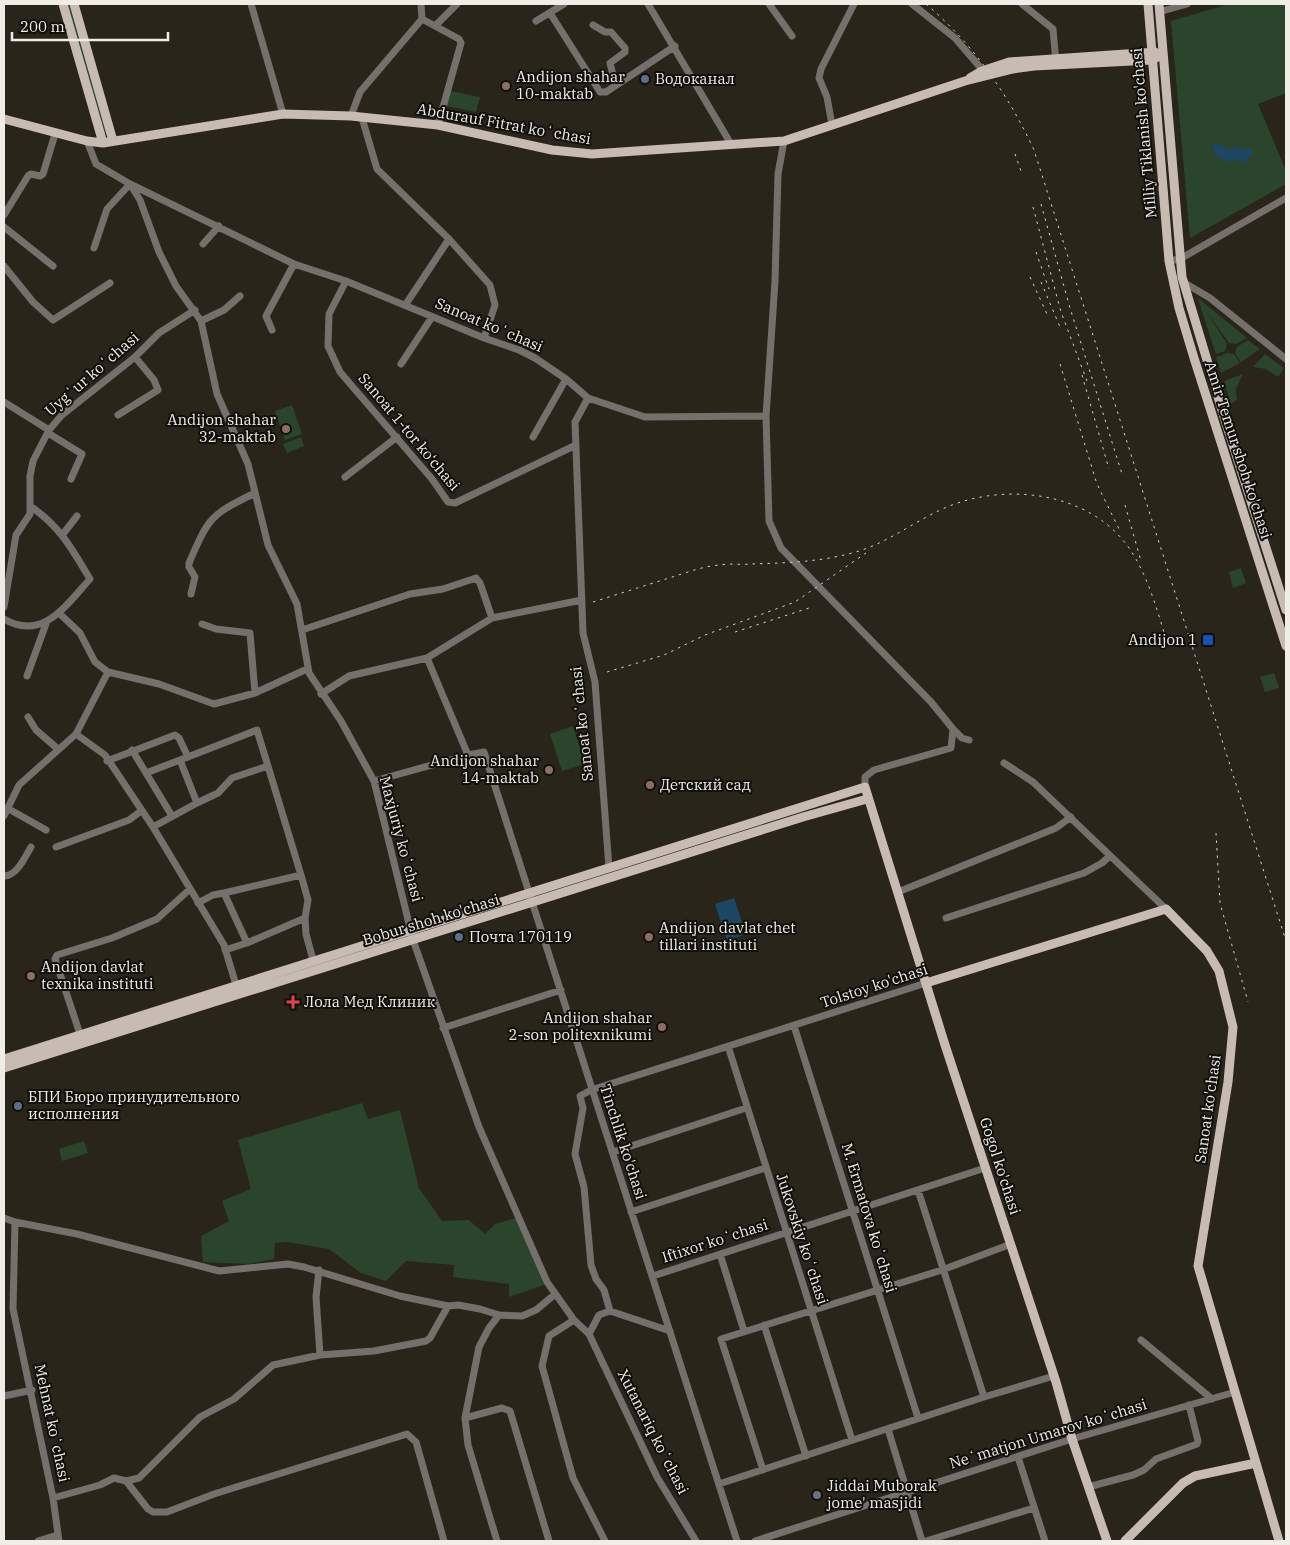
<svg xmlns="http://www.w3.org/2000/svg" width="1290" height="1545" font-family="'IBM Plex Serif',serif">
<rect width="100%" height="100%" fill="#2a251b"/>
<!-- green -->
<path fill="#2a452c" d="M65,4H70L108,133H103Z
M1229,4H1286V93L1258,104L1286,171V184L1190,238L1171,21Z
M450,91L480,97L476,112L447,106Z
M1198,299H1199L1247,338L1236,344L1229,343L1206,311L1227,344L1225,351L1216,354Z
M1248,340L1260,349L1241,362L1235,353L1237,347Z
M1227,353L1234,354L1240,363L1221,373L1216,357Z
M1265,354L1284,368L1278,377L1266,369L1253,367Z
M1243,374L1236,389L1237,400L1231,404L1224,381Z
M292,405L302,434L285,440L275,411Z
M301,437L304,446L287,453L283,444Z
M1241,568L1246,583L1233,588L1229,572Z
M1274,673L1279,688L1265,692L1260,677Z
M573,726L585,764L562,771L550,734Z
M362,1103L368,1119L400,1110L419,1188L442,1221L469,1220L485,1234L495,1224L516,1218L544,1285L509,1297V1284L453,1277L454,1265L406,1261L386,1281L361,1273L329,1249L287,1242L275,1243L274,1259L248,1264L203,1262L201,1236L229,1221L222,1201L251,1189L238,1140Z
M84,1141L88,1153L62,1161L59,1149Z"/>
<!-- water -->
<path fill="#1d4662" d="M1215,142L1230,150L1235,146L1241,150L1250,148L1253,153L1245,163L1239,160L1226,162L1215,154L1212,147Z
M734,898L746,934L727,941L715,904Z"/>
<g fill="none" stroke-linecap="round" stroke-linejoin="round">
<!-- minor -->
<path stroke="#76706d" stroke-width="7" d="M251,4L283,114
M648,4L731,144
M769,4L792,36
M912,4L955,38L979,66
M1022,4L1053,29L1056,63
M1159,12L1187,4
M550,13L600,92H606L675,46
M422,19L435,26L457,4
M536,21L564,4
M593,25L605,32H611L625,48V52L610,63L613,75L618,83
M435,26L459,39L461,43L438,125
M351,116L360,92L422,19L421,4
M362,118L377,169L449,239L490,285L495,305L484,338
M832,125L827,97L819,78L821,69L854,4
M87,141L96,164L130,184L140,200L159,252L176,286L201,321L217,394L248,464L268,545L297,604L309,673L341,721L374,781L413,940L479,1127L547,1282L574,1320L589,1334L657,1477L696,1541
M784,141L778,174L775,281L766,416L769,521L781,548L931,702L953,729L951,748L874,770L865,777V787
M4,215L28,176L31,174L40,176L43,174L55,134
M4,227L53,266
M203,244L219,226
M94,248L107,209L130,184L294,264L346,281L484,338L519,350L535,358L566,379L588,398L575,422L583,633L595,682L609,868
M1169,261L1180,259L1286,198
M4,266L33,302L53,320L110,283
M346,281L329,314L328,346L340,372L432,479L448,502L455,503L576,445
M1183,282L1210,298L1286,359
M406,304L449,239
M201,321L224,310L240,296
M272,330L266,316L294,264
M401,364L432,317
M588,398L645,417L766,416
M4,402L49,430
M118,415L158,390L154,380L135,357
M48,433L82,454L71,479
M533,437L566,379
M345,477L397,437
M63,534L77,516
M191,594L195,577L189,567V563C209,517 210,515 255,493
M4,607L16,535L30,514V506
M59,613L80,633L95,662L108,672L159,684L214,704L255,693L307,669
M4,619C43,642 67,604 90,579C72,549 60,526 30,506V476L33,461L49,430L62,415L135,357L159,333L195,310
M202,624L216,629L250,633L255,693
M302,630L410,594L443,589L476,578L480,583L492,618
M108,672L76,734L105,755L153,827L224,945L236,985
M27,676L47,621
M321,694L349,676L427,658L492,618L582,600
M28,717L36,730L58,749
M953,729L962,738L969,740
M132,750L146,773L180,760
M468,755L484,752L737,1541
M107,761L175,735L179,738L188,757
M1004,763L1033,782L1166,909
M146,773L172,816
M374,781L468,755L427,658
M197,803L218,793L232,778L268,766
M7,808L46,830
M4,816L19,785L76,734
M153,827L197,803L180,760L257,730L301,875L224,893L247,943L225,950
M56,847L129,820L141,811
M301,875L308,900L305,918L306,934L313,960
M4,876C17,876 25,857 31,847
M898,892L1056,828L1071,817
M198,903L213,895L224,893
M946,918L1084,873L1102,863L1110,856
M247,943L305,918
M794,1026L918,1418
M443,1028L561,990
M80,1034L55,959L57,955L112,938L157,919L190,889
M728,1046L852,1440
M613,1152L746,1108
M918,1190L984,1397
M631,1212L765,1168
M4,1218L15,1222L13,1309L53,1498L59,1541
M15,1222L77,1234L219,1271L288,1264L304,1267L400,1296L448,1306L458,1305L480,1309L499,1315L522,1316L536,1310L554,1295
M720,1254L744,1331
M319,1270L316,1297L320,1355
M653,1276L985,1168
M610,1311L604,1290L596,1279L591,1265L584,1187L575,1154L583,1108L580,1096L591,1090L926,983
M574,1320L549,1336L542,1366L573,1478L605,1541
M764,1325L806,1456
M589,1334L599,1315L610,1311L670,1331
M1141,1340L1212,1399
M4,1396L32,1390
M465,1418L502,1408L510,1411L549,1541
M888,1429L922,1541
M1018,1457L1045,1541
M763,1470L721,1339L942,1270L1011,1244
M126,1481L148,1509L153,1512H167L214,1494L407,1434L416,1442L444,1541
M719,1484L984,1397L1054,1376
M1088,1487L1133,1475L1144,1470L1156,1459L1197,1444L1198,1441L1189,1405
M53,1498L100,1485L114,1478L126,1481L139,1478L200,1417L234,1399L273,1365L320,1355L374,1351L426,1341L430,1338L448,1306
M38,1541L57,1535
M497,1541L468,1445L465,1418L479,1347L489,1328L499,1315
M755,1541L1072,1439L1235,1392
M926,1541L1034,1508"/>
<!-- major -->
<path stroke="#c7bbb4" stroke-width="9" d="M63,4L103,143
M74,4L113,141
M1148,4L1169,261L1179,308L1194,358L1286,646
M1159,4L1182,277L1225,420L1286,610
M970,78L982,71L1009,62L1155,52
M4,119L87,141L103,143L283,114L351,116L438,125L552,150L592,154L784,141L965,81L1013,69L1034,66L1152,60L1163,54
M926,983L1166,909L1207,951L1219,971L1233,1027L1228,1082L1198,1266L1279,1541
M4,1059L865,787L945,1045L1056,1382L1072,1439L1107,1541
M4,1068L803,817L867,799
M1125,1541L1183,1483L1195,1476L1256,1463"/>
<!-- rail -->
<path stroke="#d3cfc8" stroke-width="1" stroke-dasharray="2.5 5" stroke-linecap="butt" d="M926,4C973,44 1008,94 1034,150L1286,941
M1015,154L1021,171
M1041,204L1070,308L1122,474
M1033,207L1061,312L1087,381
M1036,252L1049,289
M1030,277L1047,314
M1041,282L1060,327
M1060,364L1097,484L1120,531
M1082,375L1109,469
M1125,505L1141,561
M593,602C618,594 644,586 669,578C686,573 703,566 720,565C730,563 741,565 751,564C785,563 819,562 852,553C887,544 914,521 947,507C1007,482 1090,492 1129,548C1147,574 1157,609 1166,639
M735,632L812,607
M607,672L664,655L705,635L795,602L866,553
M1216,833L1220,903L1248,1002"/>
</g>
<!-- markers -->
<g fill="#5c6f8a" stroke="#110f0a" stroke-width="2">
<circle cx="645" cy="79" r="5"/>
<circle cx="459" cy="937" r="5"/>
<circle cx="18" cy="1106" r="5"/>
</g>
<g fill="#8d6e63" stroke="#110f0a" stroke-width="2">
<circle cx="506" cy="86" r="5"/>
<circle cx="286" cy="429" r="5"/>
<circle cx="549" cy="770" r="5"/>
<circle cx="650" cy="785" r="5"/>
<circle cx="649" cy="937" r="5"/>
<circle cx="31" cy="976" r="5"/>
<circle cx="662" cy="1027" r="5"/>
</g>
<rect fill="#1a4fb4" stroke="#110f0a" stroke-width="2" x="1202" y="634" width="12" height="12" rx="2.5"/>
<path fill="#e0444e" stroke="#110f0a" stroke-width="2" d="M290.5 994.5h5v5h5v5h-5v5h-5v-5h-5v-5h5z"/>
<circle fill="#6b7280" stroke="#110f0a" stroke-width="2" cx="817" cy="1495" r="5"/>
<g text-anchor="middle" stroke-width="4" stroke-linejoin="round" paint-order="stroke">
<!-- poi labels -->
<g font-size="15" fill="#f0ede6" stroke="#110f0a" text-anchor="start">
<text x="516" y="82">Andijon shahar<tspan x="516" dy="17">10-maktab</tspan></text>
<text x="655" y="84">Водоканал</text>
<text x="276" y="425" text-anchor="end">Andijon shahar<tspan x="276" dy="17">32-maktab</tspan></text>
<text x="1197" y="645" text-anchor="end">Andijon 1</text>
<text x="539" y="766" text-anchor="end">Andijon shahar<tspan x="539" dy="17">14-maktab</tspan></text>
<text x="660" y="790">Детский сад</text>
<text x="659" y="933">Andijon davlat chet<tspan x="659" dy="17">tillari instituti</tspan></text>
<text x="469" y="942">Почта 170119</text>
<text x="41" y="972">Andijon davlat<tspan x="41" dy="17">texnika instituti</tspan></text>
<text x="304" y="1007">Лола Мед Клиник</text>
<text x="652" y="1023" text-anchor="end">Andijon shahar<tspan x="652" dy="17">2-son politexnikumi</tspan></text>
<text x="28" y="1102">БПИ Бюро принудительного<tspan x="28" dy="17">исполнения</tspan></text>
<text x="827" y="1491">Jiddai Muborak<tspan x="827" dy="17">jome' masjidi</tspan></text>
</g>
<!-- street labels -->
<g font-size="15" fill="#f0ede6" stroke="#110f0a">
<text transform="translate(504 124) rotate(10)" y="5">Abdurauf Fitrat koʻchasi</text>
<text transform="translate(1144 133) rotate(-95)" y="5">Milliy Tiklanish ko'chasi</text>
<text transform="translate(489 325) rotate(23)" y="5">Sanoat koʻchasi</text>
<text transform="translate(92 374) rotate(-41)" y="5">Uygʻur koʻchasi</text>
<text transform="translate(409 432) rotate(50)" y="5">Sanoat 1-tor ko‘chasi</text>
<text transform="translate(1238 450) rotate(72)" y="5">Amir Temur shoh ko'chasi</text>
<text transform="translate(582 724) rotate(-96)" y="5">Sanoat koʻchasi</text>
<text transform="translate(401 839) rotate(75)" y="5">Maxjuriy koʻchasi</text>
<text transform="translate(431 920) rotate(-17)" y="5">Bobur shoh ko'chasi</text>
<text transform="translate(874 986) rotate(-18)" y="5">Tolstoy ko'chasi</text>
<text transform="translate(1208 1109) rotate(-82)" y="5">Sanoat ko'chasi</text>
<text transform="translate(623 1142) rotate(72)" y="5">Tinchlik ko'chasi</text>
<text transform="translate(1000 1166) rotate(72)" y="5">Gogol ko'chasi</text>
<text transform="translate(869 1218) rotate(73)" y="5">M. Ermatova koʻchasi</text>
<text transform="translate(802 1239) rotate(72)" y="5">Jukovskiy koʻchasi</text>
<text transform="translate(715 1241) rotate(-18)" y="5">Iftixor koʻchasi</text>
<text transform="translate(52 1423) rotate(78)" y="5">Mehnat koʻchasi</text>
<text transform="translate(653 1432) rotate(63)" y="5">Xutanariq koʻchasi</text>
<text transform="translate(1048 1434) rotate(-17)" y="5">Neʻmatjon Umarov koʻchasi</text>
</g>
</g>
<!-- border -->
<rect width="1290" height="1545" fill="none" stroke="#f0ede6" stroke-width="10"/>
<!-- scale -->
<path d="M12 32v8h156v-8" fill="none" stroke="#f0ede6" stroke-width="2.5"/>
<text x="20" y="32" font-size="15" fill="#f0ede6" stroke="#110f0a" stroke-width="4" paint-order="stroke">200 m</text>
</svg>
